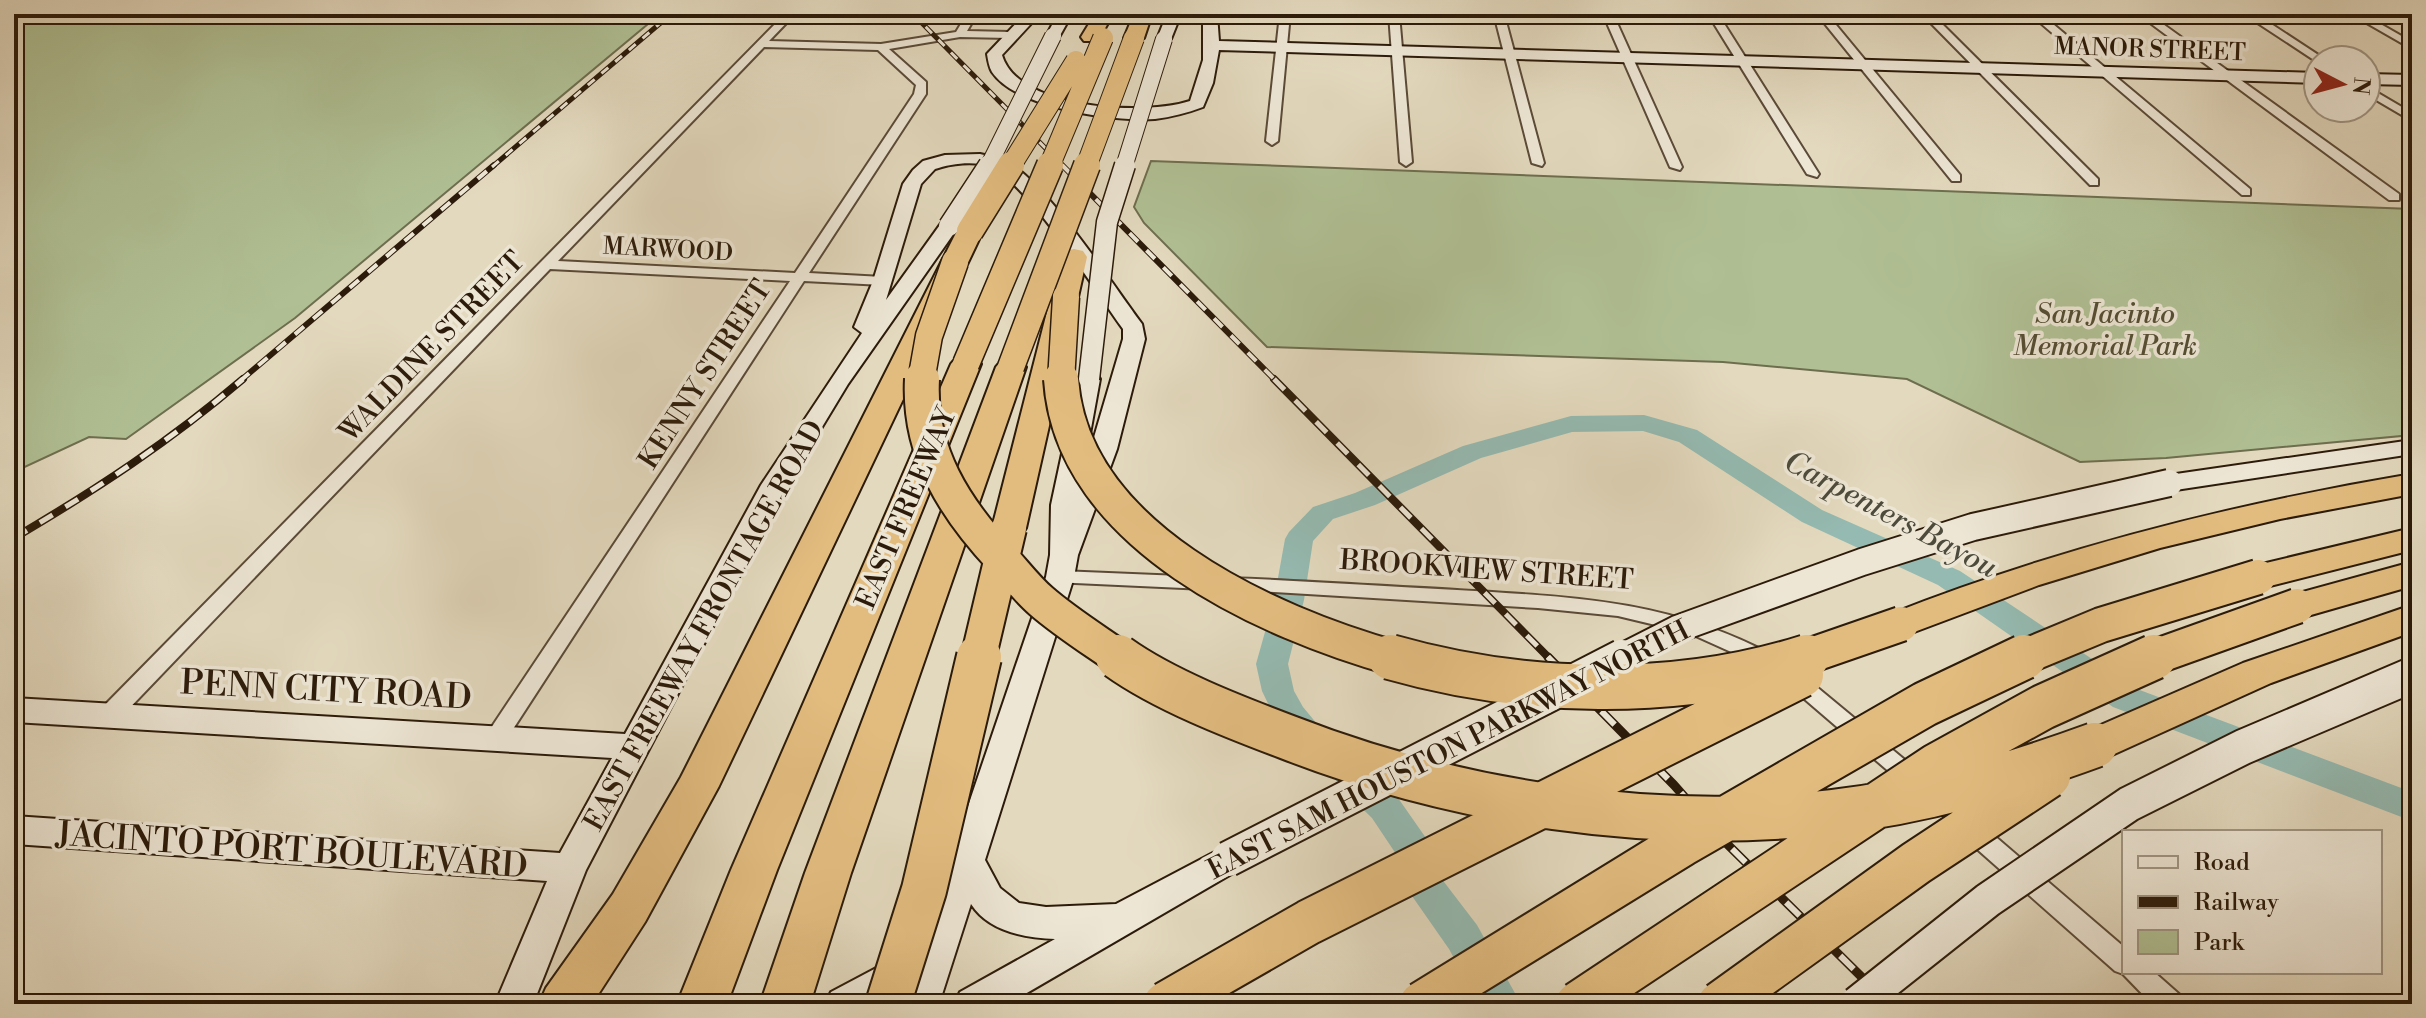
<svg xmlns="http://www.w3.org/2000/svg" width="2426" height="1018" font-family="'Libre Bodoni',serif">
<rect width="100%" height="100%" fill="#e3d9be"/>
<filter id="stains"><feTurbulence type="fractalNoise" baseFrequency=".0025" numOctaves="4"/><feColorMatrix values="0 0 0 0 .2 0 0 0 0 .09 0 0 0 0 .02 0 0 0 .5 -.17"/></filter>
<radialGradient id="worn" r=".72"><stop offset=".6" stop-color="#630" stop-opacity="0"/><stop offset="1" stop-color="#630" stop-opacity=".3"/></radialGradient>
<!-- green -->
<path fill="#b0c094" stroke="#6e6e4f" stroke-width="2" d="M14,14H660L295,318L126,439L89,437L14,472Z
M1151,161L2412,209V435L2166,458L2080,462L1907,379L1723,362L1267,347L1144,223L1134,207Z"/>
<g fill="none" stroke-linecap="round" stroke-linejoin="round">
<!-- river -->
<path fill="#95bab1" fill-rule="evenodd" d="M1644,415L1697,430L1822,510L1960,571L2137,689L2412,792V821L2113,707L1938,585L1802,522L1679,442L1643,431L1572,432L1481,458L1375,505L1333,519L1313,541L1304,600L1288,664L1294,691L1303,707L1332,742L1327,751L1315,755L1303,751L1278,724L1262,691L1256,664L1274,600L1285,539L1289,532L1313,507L1355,493L1463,446L1571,416Z
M1351,762L1363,766L1398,798L1426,838L1441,878L1477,925L1521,1004H1479L1449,949L1412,896L1396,854L1372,818L1339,786L1334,776L1339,766Z"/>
<defs>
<path id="street" d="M785,14H795L769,41L881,44L956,32L967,14H977L967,31L1010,32L1015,35L1010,38L960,37L889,49L926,82V94L809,273L883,277L890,281L883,285L804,281L504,743L496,745L488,743L485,737L790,281L550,269L118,720L110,722L102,720L99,714L102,708ZM764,47L878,50L916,85L914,94L795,273L558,261Z
M1280,14H1290L1278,141L1272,145L1266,141Z
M1389,14H1399L1412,162L1406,166L1400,162Z
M1494,14H1504L1544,163L1542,166L1532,163Z
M1603,14H1613L1682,167L1680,170L1670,167Z
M1708,14H1718L1819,174L1817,177L1807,174Z
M1817,14H1827L1960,175V181H1952Z
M1922,14H1932L2098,179V185H2090Z
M2030,14H2041L2250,189V195H2242Z
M2138,14H2149L2399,194V200H2389Z
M2244,14H2256L2326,60L2317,62Z
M2351,14H2363L2412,42V49Z
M2366,86L2412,113V121L2366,94Z
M1060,571L1205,577L1215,583L1205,589L1053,582L1050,577L1053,572Z
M1231,578C1306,581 1381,586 1457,590C1574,597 1670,600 1776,657L1779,662L1776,667L1769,669L1689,633L1618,616L1538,608L1224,589L1221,584L1224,579Z
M1794,671L1801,674L1923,775L1926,781L1923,787L1915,790L1907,787L1787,684L1784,679L1787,674Z
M1968,817L1976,820L2124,947V972H2154L2180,995L2184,1004H2152L2123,974L2115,971L1960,834L1956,827L1960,820Z"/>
<path id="secondary" d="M1025,14H1040L1002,55C1018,110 1145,116 1190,101L1203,60V14H1217L1219,41L2318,73V83L1219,50L1213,83L1203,107C1187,113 1171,117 1155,119C1114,122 1016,108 992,72C989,67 988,60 987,54Z
M1058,14H1072L1058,39H1048L1046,36Z
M1167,14H1181L1171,39L1164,43L1157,39Z
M2366,74L2412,75V85L2366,84Z
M980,154C988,156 997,156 1004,160C1045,180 1112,284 1142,324L1145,339L1117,449L1078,555L1074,577L985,860L1000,888L1019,903L1046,907L1116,904L1228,845L1240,849L1245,859L1240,869L1008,1004H954L960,992L1055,939C1024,938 988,931 971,904L939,1004H901L906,988L879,1004H825L831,992L897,957L910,962L913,968L1046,577L1050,555L1051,505L1078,379L1081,374H1097L1100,379L1082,478L1123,339V329C1096,292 1028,183 990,167C975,160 950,164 935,169L921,184L886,300L942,222H956L959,226L848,384L787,485L586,870L533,1004H495L547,881L14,844V816L560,853L612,758L14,722V698L625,734L761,485L862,333L854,327L873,281L903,184L913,170L923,161L945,155Z
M2412,440V454L2169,491L2160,489L2156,483L2160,477L2169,475Z"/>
<path id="highway" d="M1095,14H1113L1098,41H1084L1081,37Z
M1134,14H1152L1144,38L1134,44L1124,38Z
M970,223L979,226L983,231L719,786L645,922L592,1004H539L546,988L613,894L681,777L957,231L961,226Z
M1074,249L1083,251L1087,257L1026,528L1021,536L1009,539L997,536L992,528L1061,257L1065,251Z
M966,355L976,358L981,364L777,870L727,1004H677L731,870L951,364L956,358Z
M1011,358L1021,361L1026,367L851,873L810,1004H760L805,873L996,367L1001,361Z
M2412,474V494L2280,519L2160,548L2039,585L1901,637L1888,633L1882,624L1888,615C2058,548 2232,504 2412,474Z
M2412,528V550L2258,589L2245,586L2240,577L2245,568Z
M2412,562V586L2297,619L2284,615L2278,606L2284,597Z
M2412,605V632L2271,683L2110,756L2095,761L2080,756L2074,745L2080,734L2243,663Z"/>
</defs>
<!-- street casing -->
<use href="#street" stroke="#5a4a37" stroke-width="4"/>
<!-- secondary casing -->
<use href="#secondary" stroke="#2c1b0a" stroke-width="4"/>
<!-- highway casing -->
<use href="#highway" stroke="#2c1b0a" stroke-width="4"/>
<!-- street -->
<use href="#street" fill="#ede6d5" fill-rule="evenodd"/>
<!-- secondary -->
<use href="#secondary" fill="#ede6d5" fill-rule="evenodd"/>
<!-- highway -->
<use href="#highway" fill="#e2bc7f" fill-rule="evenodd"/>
<defs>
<path id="rail-far3" d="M913,14L1064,167
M492,167L671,14"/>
<path id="rail-far2" d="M1062,165L1276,381
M240,381L494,165"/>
<path id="rail-far1" d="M1274,379L1550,659
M14,538C97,489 169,442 243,379"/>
<path id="rail" d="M1548,657L1674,785L1719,836L1889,1004"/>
</defs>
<!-- rail-far3 casing -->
<use href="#rail-far3" stroke="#2c1b0a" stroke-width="5"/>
<!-- rail-far2 casing -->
<use href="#rail-far2" stroke="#2c1b0a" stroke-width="6"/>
<!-- rail-far1 casing -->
<use href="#rail-far1" stroke="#2c1b0a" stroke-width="8"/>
<!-- rail casing -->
<use href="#rail" stroke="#2c1b0a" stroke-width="9"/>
<!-- rail-far3 -->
<use href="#rail-far3" stroke="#ede6d5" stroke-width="3" stroke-dasharray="9" stroke-linecap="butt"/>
<!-- rail-far2 -->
<use href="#rail-far2" stroke="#ede6d5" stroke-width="4" stroke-dasharray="12" stroke-linecap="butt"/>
<!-- rail-far1 -->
<use href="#rail-far1" stroke="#ede6d5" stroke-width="5" stroke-dasharray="15" stroke-linecap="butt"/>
<!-- rail -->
<use href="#rail" stroke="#ede6d5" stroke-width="6" stroke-dasharray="19" stroke-linecap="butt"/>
<defs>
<path id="secondary-bridge-far3" d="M988,167L1053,36
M1124,167L1164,39"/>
<path id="secondary-bridge-far2" d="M949,226L989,165
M1089,379L1107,222L1125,165"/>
<path id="secondary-bridge-far1" d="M1618,659L1677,629L1862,562L1973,527L2169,483"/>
<path id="secondary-bridge" d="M1228,859L1622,657
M1857,1004L1988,900L2129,804L2243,747L2412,675"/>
<path id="highway-bridge-far3" d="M1010,167L1076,61
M1049,167L1103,38
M1086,167L1134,38"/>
<path id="highway-bridge-far2" d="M970,231L1011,165
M966,364L1050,165
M1011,367L1087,165
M921,381L929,336L955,262
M1061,381L1066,297"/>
<path id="highway-bridge-far1" d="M922,379C918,452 955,509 1003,560C1015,573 1027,589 1041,601C1065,622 1094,640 1121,659
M1061,379C1071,536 1268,623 1397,659
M978,659L1009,528
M1800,659L1901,624
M2019,659L2101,625L2258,577
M2149,659L2297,606"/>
<path id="highway-bridge" d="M1118,657C1164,690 1234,717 1287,737C1456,803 1651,833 1832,812C1923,802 2010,776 2095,745
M1390,657C1523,695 1675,699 1807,657
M888,1004L924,890L979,657
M1166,1004L1309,922L1801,675
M1422,1004L1682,844L1925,704L2024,657
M1578,1004L1936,766L2043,707L2154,657
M1720,1004L1916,863L2048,776"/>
</defs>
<!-- secondary-bridge-far3 casing -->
<use href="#secondary-bridge-far3" stroke="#2c1b0a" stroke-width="18" stroke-linecap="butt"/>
<!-- secondary-bridge-far2 casing -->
<use href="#secondary-bridge-far2" stroke="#2c1b0a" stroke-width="23" stroke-linecap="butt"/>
<!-- secondary-bridge-far1 casing -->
<use href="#secondary-bridge-far1" stroke="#2c1b0a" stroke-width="30" stroke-linecap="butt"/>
<!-- secondary-bridge casing -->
<use href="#secondary-bridge" stroke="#2c1b0a" stroke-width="38" stroke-linecap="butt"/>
<!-- highway-bridge-far3 casing -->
<use href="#highway-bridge-far3" stroke="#2c1b0a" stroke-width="22" stroke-linecap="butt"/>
<!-- highway-bridge-far2 casing -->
<use href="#highway-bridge-far2" stroke="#2c1b0a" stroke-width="29" stroke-linecap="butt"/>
<!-- highway-bridge-far1 casing -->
<use href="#highway-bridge-far1" stroke="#2c1b0a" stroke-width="38" stroke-linecap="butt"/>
<!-- highway-bridge casing -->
<use href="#highway-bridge" stroke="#2c1b0a" stroke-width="48" stroke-linecap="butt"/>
<!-- secondary-bridge-far3 -->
<use href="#secondary-bridge-far3" stroke="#ede6d5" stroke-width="16"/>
<!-- secondary-bridge-far2 -->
<use href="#secondary-bridge-far2" stroke="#ede6d5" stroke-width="20"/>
<!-- secondary-bridge-far1 -->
<use href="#secondary-bridge-far1" stroke="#ede6d5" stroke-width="26"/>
<!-- secondary-bridge -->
<use href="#secondary-bridge" stroke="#ede6d5" stroke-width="34"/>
<!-- highway-bridge-far3 -->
<use href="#highway-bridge-far3" stroke="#e2bc7f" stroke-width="20"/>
<!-- highway-bridge-far2 -->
<use href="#highway-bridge-far2" stroke="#e2bc7f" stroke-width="26"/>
<!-- highway-bridge-far1 -->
<use href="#highway-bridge-far1" stroke="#e2bc7f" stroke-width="34"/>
<!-- highway-bridge -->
<use href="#highway-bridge" stroke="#e2bc7f" stroke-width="44"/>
</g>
<g text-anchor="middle" stroke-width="7" stroke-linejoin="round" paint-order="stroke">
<!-- far-street labels -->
<g font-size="24" fill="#2c1b0a" stroke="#ede6d5">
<text transform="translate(2150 49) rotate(2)" y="8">MANOR STREET</text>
<text transform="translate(668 249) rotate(3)" y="8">MARWOOD</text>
</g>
<!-- park labels -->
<g font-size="28" font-style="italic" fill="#544d33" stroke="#ede6d5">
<text x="2105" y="323">San Jacinto<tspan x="2105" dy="32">Memorial Park</tspan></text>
</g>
<!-- street labels -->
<g font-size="28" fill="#2c1b0a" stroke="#ede6d5">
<text transform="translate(431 346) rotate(-46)" y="10">WALDINE STREET</text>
<text transform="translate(704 374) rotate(-57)" y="10">KENNY STREET</text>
<text transform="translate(905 508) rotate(-67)" y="10">EAST FREEWAY</text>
<text transform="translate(1487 569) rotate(4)" y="10">BROOKVIEW STREET</text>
<text transform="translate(703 625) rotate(-61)" y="10">EAST FREEWAY FRONTAGE ROAD</text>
<text transform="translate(1448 749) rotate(-27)" y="10">EAST SAM HOUSTON PARKWAY NORTH</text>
</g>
<!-- water labels -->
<g font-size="30" font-style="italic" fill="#4c4b3c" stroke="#ede6d5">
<text transform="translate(1891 514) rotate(28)" y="10">Carpenters Bayou</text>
</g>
<!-- near-street labels -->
<g font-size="34" fill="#2c1b0a" stroke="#ede6d5">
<text transform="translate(326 689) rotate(3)" y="12">PENN CITY ROAD</text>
<text transform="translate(292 849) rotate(4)" y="12">JACINTO PORT BOULEVARD</text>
</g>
</g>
<!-- margin -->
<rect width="2426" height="1018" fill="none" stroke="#e3d9be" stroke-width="48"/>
<rect x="16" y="16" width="2394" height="986" fill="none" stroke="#2c1b0a" stroke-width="4"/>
<rect x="24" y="24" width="2378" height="970" fill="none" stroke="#2c1b0a" stroke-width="2"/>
<!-- legend -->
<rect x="2122" y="830" width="260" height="144" fill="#ede6d5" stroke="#a09584" stroke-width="2"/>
<rect x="2138" y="856" width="40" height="12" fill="#ede6d5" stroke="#a09584" stroke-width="2"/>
<text x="2194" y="870" font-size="24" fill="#2c1b0a">Road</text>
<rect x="2138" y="896" width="40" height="12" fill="#2c1b0a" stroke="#a09584" stroke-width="2"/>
<text x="2194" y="910" font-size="24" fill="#2c1b0a">Railway</text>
<rect x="2138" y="930" width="40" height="24" fill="#b0c094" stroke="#a09584" stroke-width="2"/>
<text x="2194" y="950" font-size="24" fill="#2c1b0a">Park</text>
<!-- north arrow -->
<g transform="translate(2342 84) rotate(96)"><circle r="38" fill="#ede6d5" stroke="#a09584" stroke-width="2"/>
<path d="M0-6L14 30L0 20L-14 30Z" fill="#8f2418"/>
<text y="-12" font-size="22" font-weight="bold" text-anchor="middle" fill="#2c1b0a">N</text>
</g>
<rect width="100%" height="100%" filter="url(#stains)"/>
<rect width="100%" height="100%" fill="url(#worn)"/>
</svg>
